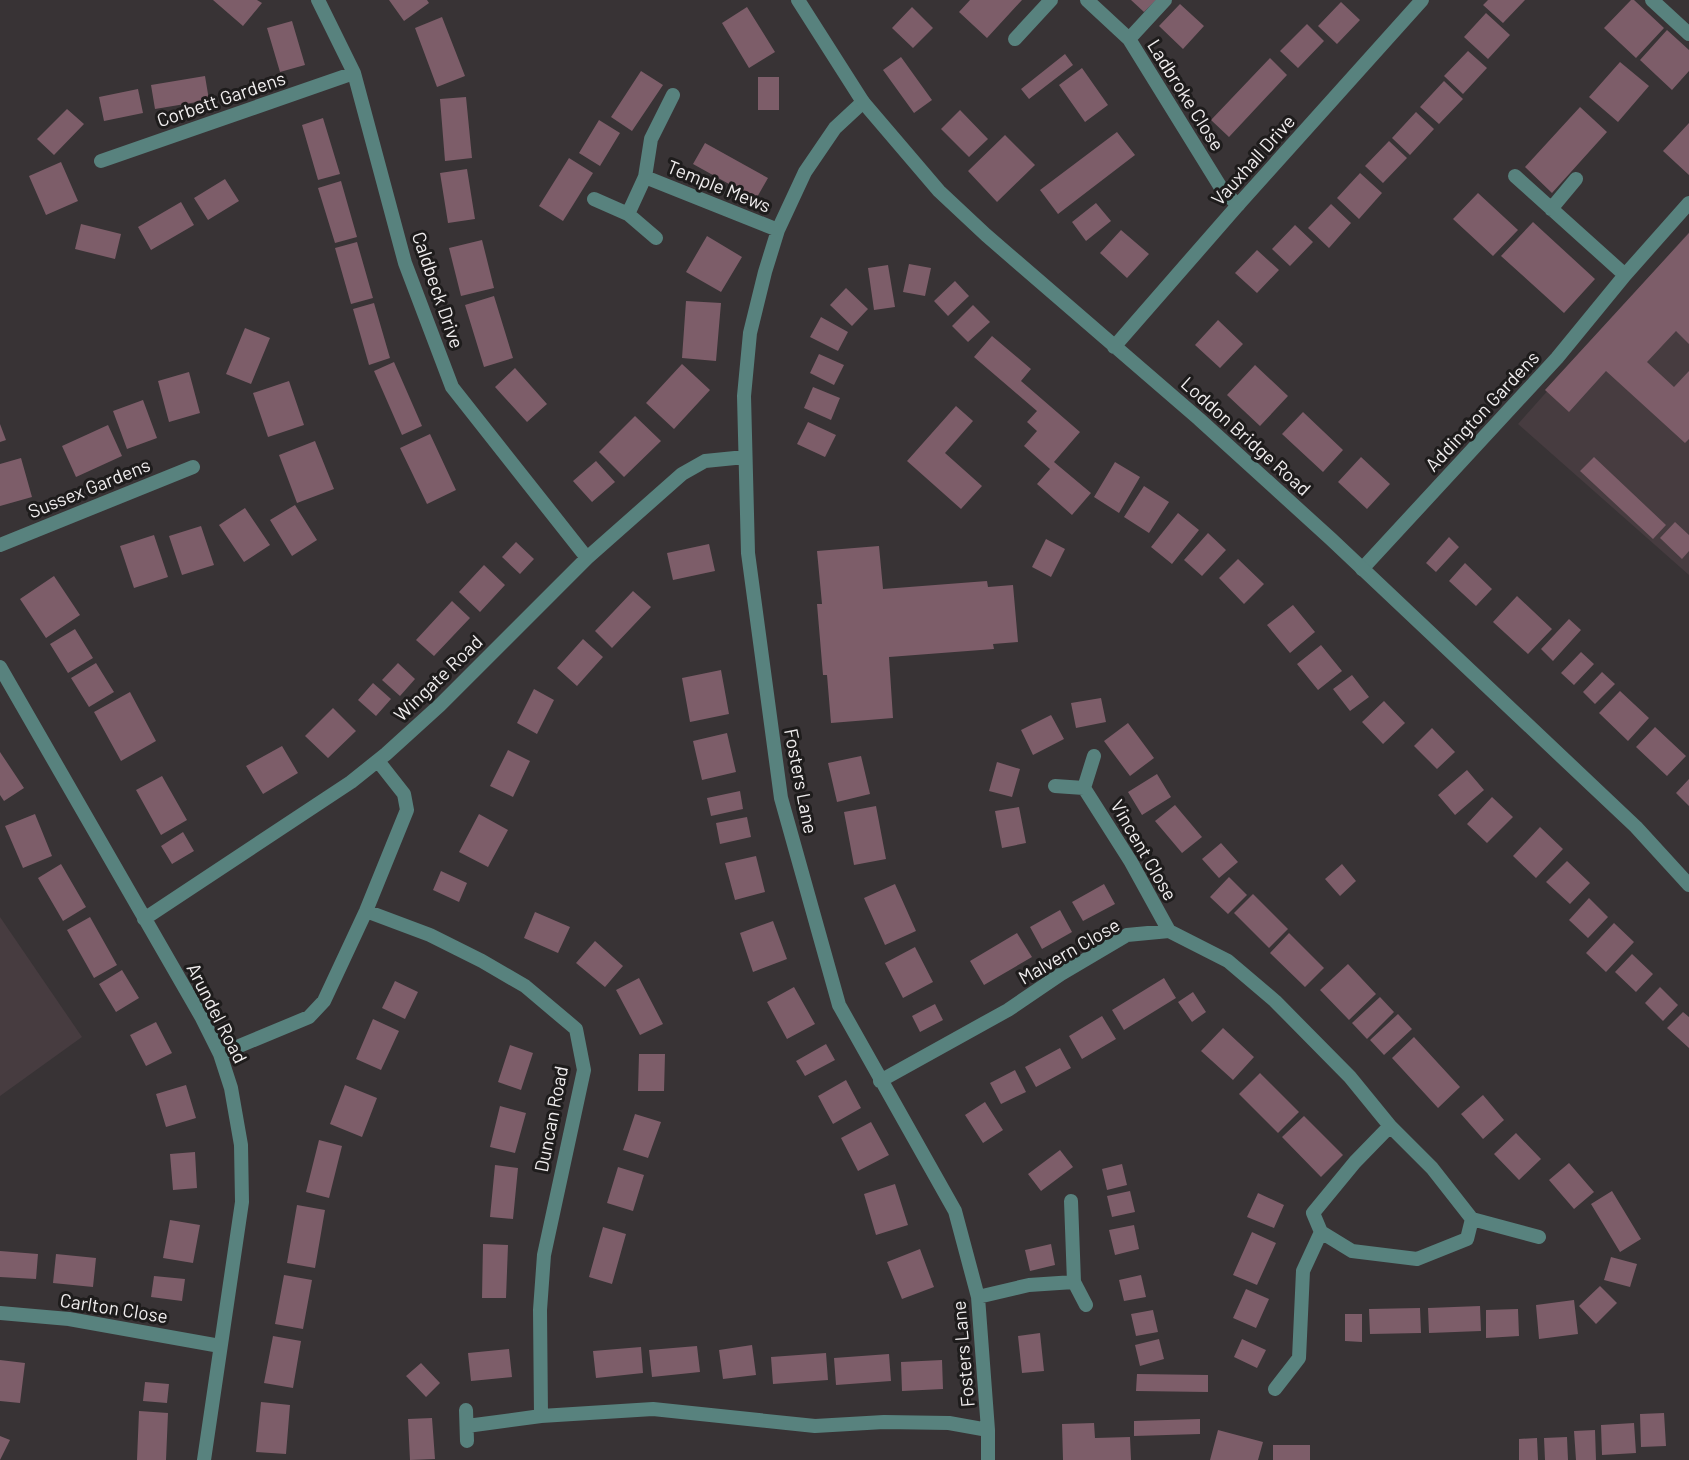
<svg xmlns="http://www.w3.org/2000/svg" width="1689" height="1460" font-family="Barlow,sans-serif">
<rect width="100%" height="100%" fill="#383335"/>
<!-- built -->
<path fill="#473c40" d="M1689,232V575L1518,424Z
M0,917L82,1037L0,1096Z"/>
<!-- building -->
<path fill="#7d5d69" d="M213,0H257L262,3L243,26Z
M389,0H427L429,3L404,21Z
M970,0H1022L987,38L959,12Z
M1131,0H1156L1144,12Z
M1488,0H1525L1503,23L1483,5Z
M1631,0H1634L1664,28L1636,58L1604,28Z
M1341,2L1360,20L1337,44L1318,26Z
M1180,4L1204,26L1183,49L1159,26Z
M747,7L775,52L749,68L722,23Z
M912,7L933,28L913,48L892,28Z
M1486,13L1510,35L1488,59L1464,37Z
M442,17L465,76L437,87L415,28Z
M292,21L305,65L280,72L267,28Z
M1307,24L1324,41L1298,68L1280,51Z
M1667,30L1689,50V71L1672,90L1640,60Z
M1468,51L1487,68L1463,94L1444,76Z
M1065,54L1073,65L1029,99L1021,89Z
M901,57L932,100L914,113L883,70Z
M1270,58L1287,75L1229,137L1211,120Z
M1620,62L1649,86L1618,122L1589,97Z
M1082,68L1108,105L1085,122L1059,85Z
M641,71L663,85L632,131L611,117Z
M205,76L209,100L155,109L151,85Z
M758,77H779V110H758Z
M1444,81L1463,99L1439,124L1420,107Z
M138,89L143,113L104,121L99,97Z
M466,97L472,158L445,161L440,99Z
M1580,107L1607,132L1552,193L1525,167Z
M67,109L84,124L54,155L37,139Z
M960,110L988,139L969,157L941,129Z
M1416,112L1434,129L1410,155L1392,138Z
M323,118L340,174L318,180L302,125Z
M599,120L620,133L600,166L579,153Z
M1689,123V175L1663,151Z
M1117,132L1135,155L1058,214L1040,190Z
M1005,135L1035,165L997,202L968,171Z
M1389,141L1407,158L1383,183L1365,166Z
M705,143L768,178L756,199L693,164Z
M569,158L593,173L563,221L539,206Z
M61,162L78,201L46,215L29,176Z
M467,169L475,219L448,223L440,173Z
M1360,173L1382,193L1359,219L1337,198Z
M225,179L239,201L208,220L194,198Z
M341,181L357,237L335,243L318,188Z
M1478,193L1518,230L1493,256L1453,219Z
M181,202L194,225L151,250L138,227Z
M1096,203L1111,221L1086,241L1072,222Z
M1331,204L1351,223L1329,248L1308,228Z
M1533,222L1595,279L1564,313L1501,256Z
M81,224L121,234L115,259L75,249Z
M1295,225L1313,242L1290,266L1272,249Z
M1121,230L1149,254L1127,278L1100,253Z
M1689,233V344L1676,331L1647,362L1674,387L1689,371V439L1685,443L1606,371L1569,412L1545,390Z
M707,236L742,257L721,292L686,272Z
M482,240L494,288L461,296L449,248Z
M357,242L373,298L351,304L335,248Z
M1257,250L1279,270L1257,293L1235,273Z
M909,264L931,268L925,296L903,292Z
M888,265L895,307L874,310L868,268Z
M955,281L969,296L948,316L934,301Z
M846,288L868,309L852,326L830,305Z
M494,296L513,358L484,367L465,305Z
M686,301L721,303L716,361L682,358Z
M374,303L390,358L369,365L353,309Z
M973,305L990,322L968,342L952,326Z
M821,317L848,332L838,351L810,337Z
M1218,320L1243,344L1220,368L1195,345Z
M245,328L270,338L251,384L226,374Z
M992,336L1031,369L1021,381L1080,432L1054,462L1091,493L1072,515L1037,484L1050,469L1024,446L1037,431L1027,422L1037,411L974,357Z
M819,354L844,365L834,385L810,373Z
M394,362L422,426L402,435L374,371Z
M682,364L710,390L674,429L646,403Z
M1255,365L1288,396L1260,426L1227,395Z
M515,368L547,404L527,422L495,387Z
M189,372L200,413L169,422L158,381Z
M289,381L304,425L268,437L253,393Z
M813,387L840,398L831,420L804,408Z
M143,400L157,438L127,449L113,411Z
M956,406L973,421L945,453L982,486L961,509L907,461Z
M1303,412L1343,450L1323,472L1282,434Z
M635,416L661,441L624,477L599,452Z
M808,422L836,435L825,457L797,444Z
M0,424L6,440L0,442Z
M108,425L122,456L76,477L62,446Z
M430,434L456,490L427,504L400,448Z
M315,441L334,489L297,503L279,455Z
M1361,457L1390,484L1367,509L1338,482Z
M1594,457L1666,525L1653,539L1580,471Z
M21,458L32,497L0,506V464Z
M596,461L615,482L592,502L573,481Z
M1115,462L1140,477L1119,513L1094,497Z
M1144,486L1169,502L1149,533L1124,517Z
M295,505L317,540L292,556L270,520Z
M245,508L270,545L244,562L219,525Z
M1178,513L1199,530L1172,564L1151,547Z
M1675,522L1689,535V551L1682,559L1660,538Z
M201,526L214,565L182,575L169,536Z
M1208,533L1226,550L1202,576L1184,560Z
M154,535L168,577L134,588L120,546Z
M1449,537L1459,547L1436,572L1426,563Z
M1046,539L1065,549L1051,577L1032,567Z
M516,542L534,559L520,574L502,557Z
M709,544L715,571L673,580L667,553Z
M879,546L883,589L987,581L988,587L1013,585L1018,642L993,644L994,649L889,657L893,718L831,723L827,675H823L817,604H822L817,551Z
M1238,559L1264,584L1244,604L1219,578Z
M1465,563L1492,589L1476,606L1449,581Z
M484,565L505,585L480,612L459,592Z
M54,576L80,615L46,638L20,599Z
M633,591L651,607L612,648L595,631Z
M1517,596L1552,629L1528,654L1493,622Z
M452,601L470,618L434,656L416,640Z
M1293,605L1315,632L1290,653L1267,625Z
M1569,619L1581,630L1553,661L1541,649Z
M75,629L93,658L68,673L50,644Z
M583,639L603,657L577,686L557,668Z
M1321,645L1342,671L1318,690L1297,664Z
M1581,652L1594,664L1574,685L1561,673Z
M96,663L114,692L89,707L71,678Z
M398,663L415,679L400,696L382,680Z
M721,670L729,714L690,722L682,678Z
M1602,672L1615,684L1595,704L1583,692Z
M1352,675L1369,697L1350,711L1333,689Z
M373,683L391,699L376,716L358,700Z
M534,689L554,700L537,734L517,723Z
M1620,691L1649,718L1628,741L1599,713Z
M130,692L156,741L121,761L94,712Z
M1101,698L1106,722L1076,728L1071,703Z
M1384,701L1405,723L1383,744L1362,722Z
M333,708L356,731L328,758L305,736Z
M1051,715L1064,739L1033,755L1021,730Z
M1128,723L1154,758L1130,776L1104,741Z
M1655,727L1686,756L1667,776L1636,747Z
M1432,728L1455,752L1437,769L1414,746Z
M727,733L736,772L702,780L693,741Z
M282,746L298,773L263,794L246,766Z
M508,750L530,761L513,797L490,786Z
M0,752L24,788L4,801L0,795Z
M861,756L870,794L837,802L828,763Z
M997,762L1020,769L1012,797L989,791Z
M1467,770L1484,790L1455,815L1438,795Z
M1157,774L1171,797L1142,815L1128,792Z
M162,776L187,820L161,835L136,790Z
M1689,779V806L1676,793Z
M740,791L743,809L711,816L707,798Z
M1492,797L1513,817L1487,843L1467,824Z
M1175,805L1202,837L1182,853L1155,821Z
M876,806L886,859L854,865L844,812Z
M1019,807L1026,843L1002,848L995,811Z
M35,814L52,856L23,868L5,826Z
M479,814L508,830L488,867L459,852Z
M747,817L751,837L720,844L716,823Z
M1540,827L1563,849L1536,878L1513,856Z
M183,832L194,851L172,864L161,846Z
M1221,843L1238,862L1219,878L1202,859Z
M756,856L765,892L735,900L725,863Z
M1567,861L1590,883L1570,904L1546,882Z
M61,864L86,907L63,921L38,878Z
M1342,864L1356,881L1340,896L1325,879Z
M441,871L467,883L459,902L433,890Z
M1229,877L1247,895L1228,914L1210,897Z
M895,884L916,931L885,945L864,898Z
M1104,884L1115,904L1083,921L1072,902Z
M1253,894L1288,929L1269,948L1234,913Z
M1589,898L1608,917L1588,938L1569,920Z
M1060,910L1072,932L1042,949L1030,927Z
M535,912L570,927L558,953L524,938Z
M90,917L117,965L94,978L67,930Z
M773,921L787,959L753,972L740,933Z
M1614,923L1634,942L1606,972L1586,953Z
M1017,933L1032,957L984,985L970,961Z
M1289,933L1324,968L1305,987L1270,953Z
M595,941L623,966L605,987L576,963Z
M915,947L933,982L903,998L885,963Z
M1632,954L1653,974L1636,992L1615,972Z
M1348,964L1376,994L1349,1020L1320,990Z
M122,970L139,998L116,1012L99,984Z
M639,978L663,1024L640,1035L616,990Z
M1164,978L1176,998L1124,1030L1112,1010Z
M395,981L418,992L405,1019L382,1008Z
M794,987L815,1024L787,1039L767,1002Z
M1660,987L1678,1005L1663,1021L1645,1003Z
M1193,992L1206,1012L1192,1022L1178,1002Z
M1380,997L1394,1012L1367,1039L1352,1023Z
M935,1004L943,1020L920,1032L912,1016Z
M1683,1012L1689,1017V1048L1667,1028Z
M1398,1014L1412,1029L1384,1055L1370,1040Z
M1102,1016L1116,1039L1082,1059L1069,1036Z
M373,1019L399,1031L381,1070L356,1059Z
M156,1022L172,1053L146,1066L130,1035Z
M1223,1028L1254,1057L1233,1080L1201,1051Z
M1414,1037L1460,1087L1438,1108L1392,1058Z
M826,1044L835,1060L805,1076L796,1061Z
M510,1045L533,1053L521,1090L498,1082Z
M1060,1048L1071,1068L1036,1087L1025,1067Z
M639,1054H665L664,1091H638Z
M1015,1070L1026,1092L1001,1104L990,1083Z
M1260,1073L1299,1112L1278,1133L1239,1094Z
M846,1080L861,1108L833,1124L818,1096Z
M186,1085L196,1118L166,1127L156,1094Z
M345,1085L377,1098L362,1137L330,1124Z
M1483,1095L1504,1120L1483,1139L1461,1114Z
M985,1102L1003,1130L983,1143L965,1115Z
M500,1106L526,1113L515,1153L490,1147Z
M635,1114L661,1122L648,1158L623,1150Z
M1304,1116L1343,1155L1321,1177L1282,1137Z
M871,1122L889,1155L858,1171L841,1138Z
M1516,1133L1541,1159L1519,1180L1494,1154Z
M319,1140L342,1146L329,1198L306,1192Z
M1060,1150L1073,1167L1041,1191L1028,1174Z
M195,1152L197,1188L173,1190L170,1154Z
M1569,1163L1594,1192L1574,1209L1549,1180Z
M1122,1164L1127,1185L1107,1190L1102,1169Z
M495,1165L518,1168L513,1219L490,1217Z
M618,1167L644,1175L633,1211L607,1203Z
M895,1184L908,1225L876,1235L864,1194Z
M1130,1191L1135,1212L1112,1217L1107,1196Z
M1612,1191L1641,1239L1620,1252L1591,1204Z
M1258,1193L1284,1205L1274,1228L1247,1217Z
M297,1205L325,1210L315,1268L287,1263Z
M170,1220L200,1225L193,1263L163,1258Z
M1134,1225L1139,1249L1115,1255L1109,1230Z
M603,1227L626,1234L612,1284L589,1277Z
M1252,1232L1276,1243L1257,1285L1233,1275Z
M483,1244L508,1245L506,1298H482Z
M1051,1244L1055,1265L1030,1271L1025,1250Z
M920,1249L934,1287L902,1299L887,1262Z
M0,1251L38,1254L36,1279L0,1277Z
M56,1254L96,1258L93,1287L53,1283Z
M1611,1257L1637,1264L1630,1287L1604,1280Z
M284,1275L312,1280L303,1329L275,1324Z
M1141,1275L1146,1297L1124,1301L1119,1280Z
M154,1276L185,1279L182,1301L151,1297Z
M1600,1286L1617,1303L1596,1324L1579,1306Z
M1246,1289L1269,1299L1256,1328L1233,1318Z
M1574,1300L1578,1334L1539,1339L1536,1305Z
M1480,1306L1481,1331L1429,1333L1428,1308Z
M1420,1308L1421,1333L1370,1334L1369,1309Z
M1518,1309L1519,1336L1486,1338V1310Z
M1153,1310L1158,1332L1136,1336L1131,1314Z
M1345,1314H1362V1342L1345,1341Z
M1040,1333L1044,1371L1022,1373L1018,1336Z
M273,1336L301,1341L293,1388L264,1383Z
M1159,1339L1164,1359L1140,1366L1135,1345Z
M1242,1339L1266,1350L1257,1368L1234,1357Z
M752,1345L756,1375L723,1379L719,1350Z
M697,1346L700,1372L652,1377L649,1350Z
M641,1347L643,1373L596,1378L593,1351Z
M509,1349L512,1377L471,1381L468,1353Z
M826,1353L828,1380L773,1384L771,1357Z
M889,1354L891,1381L836,1385L834,1358Z
M0,1360L25,1363L20,1403L0,1401Z
M942,1360L943,1389L902,1391L901,1362Z
M421,1363L440,1383L426,1397L406,1376Z
M1137,1374L1208,1375V1392L1136,1391Z
M145,1382L169,1384L167,1403L143,1401Z
M261,1402L290,1405L286,1454L256,1452Z
M139,1411L168,1413L166,1460H137Z
M1664,1413L1666,1446L1641,1447L1640,1414Z
M432,1418L435,1459L410,1460L408,1419Z
M1200,1419V1434L1134,1436V1421Z
M1094,1423L1095,1438L1130,1437L1131,1460H1063L1062,1424Z
M1634,1423L1636,1453L1602,1455L1601,1425Z
M1218,1430L1263,1442L1258,1460H1210Z
M1595,1430L1596,1460H1576L1574,1431Z
M0,1436L10,1440L0,1460Z
M1567,1437L1568,1460H1545L1544,1438Z
M1537,1438L1538,1460H1519V1439Z
M1273,1445H1310V1460H1273Z"/>
<g fill="none" stroke-linecap="round" stroke-linejoin="round">
<!-- minor -->
<path stroke="#58827e" stroke-width="14" d="M318,0L354,73L405,263L452,387L587,558
M1087,0L1129,39L1223,191L1238,205
M1652,0L1689,34
M1015,39L1051,0
M1129,39L1165,0
M863,102L835,128L805,172L778,230L765,272L750,333L744,396L748,553L781,798L839,1005L955,1211L978,1297L988,1430V1460
M101,161L354,73
M1515,176L1625,275
M645,177L778,230
M594,199L628,214L656,238
M1551,209L1576,179
M628,214L645,177L651,139L673,95
M0,545L193,467
M1362,569L1557,358L1625,275L1689,203
M0,667L202,1018L220,1054L231,1088L241,1145L242,1202L204,1460
M1094,756L1084,788L1131,862L1169,931
M1055,786L1084,788
M366,911L430,935L482,961L525,986L576,1029L584,1070L544,1255L540,1310L541,1416
M144,919L351,782L386,754L440,705L587,558L682,474L705,461L745,457
M220,1054L309,1017L324,1001L366,911L407,810L404,794L378,761
M880,1081L1008,1010L1061,974L1127,935L1169,931L1228,961L1275,1001L1350,1077L1390,1126L1432,1168L1472,1219L1539,1237
M1390,1126L1355,1162L1313,1213L1321,1232L1352,1251L1417,1259L1467,1239L1472,1219
M1074,1282L1086,1305
M978,1297L1029,1285L1074,1282L1071,1201
M0,1313L69,1319L220,1346
M1275,1389L1299,1358L1303,1271L1321,1232
M466,1410L467,1441
M467,1426L541,1416L653,1409L815,1426L884,1422L949,1423L988,1430"/>
<!-- tertiary -->
<path stroke="#58827e" stroke-width="14" d="M798,0L863,102L939,191L986,235L1199,419L1331,539L1636,827L1689,885
M1114,347L1238,205L1422,0"/>
</g>
<g text-anchor="middle" stroke-width="6" stroke-linejoin="round" paint-order="stroke">
<!-- street labels -->
<g font-size="19" fill="#f0edee" stroke="#1e1c1c">
<text transform="translate(1186 95) rotate(58)" y="7">Ladbroke Close</text>
<text transform="translate(221 99) rotate(-19)" y="7">Corbett Gardens</text>
<text transform="translate(1253 160) rotate(-48)" y="7">Vauxhall Drive</text>
<text transform="translate(719 186) rotate(22)" y="7">Temple Mews</text>
<text transform="translate(438 290) rotate(71)" y="7">Caldbeck Drive</text>
<text transform="translate(1482 411) rotate(-47)" y="7">Addington Gardens</text>
<text transform="translate(1246 436) rotate(42)" y="7">Loddon Bridge Road</text>
<text transform="translate(89 488) rotate(-22)" y="7">Sussex Gardens</text>
<text transform="translate(438 678) rotate(-44)" y="7">Wingate Road</text>
<text transform="translate(801 781) rotate(79)" y="7">Fosters Lane</text>
<text transform="translate(1144 850) rotate(60)" y="7">Vincent Close</text>
<text transform="translate(1069 951) rotate(-30)" y="7">Malvern Close</text>
<text transform="translate(217 1013) rotate(63)" y="7">Arundel Road</text>
<text transform="translate(551 1119) rotate(-79)" y="7">Duncan Road</text>
<text transform="translate(114 1308) rotate(9)" y="7">Carlton Close</text>
<text transform="translate(963 1354) rotate(-95)" y="7">Fosters Lane</text>
</g>
</g>
</svg>
